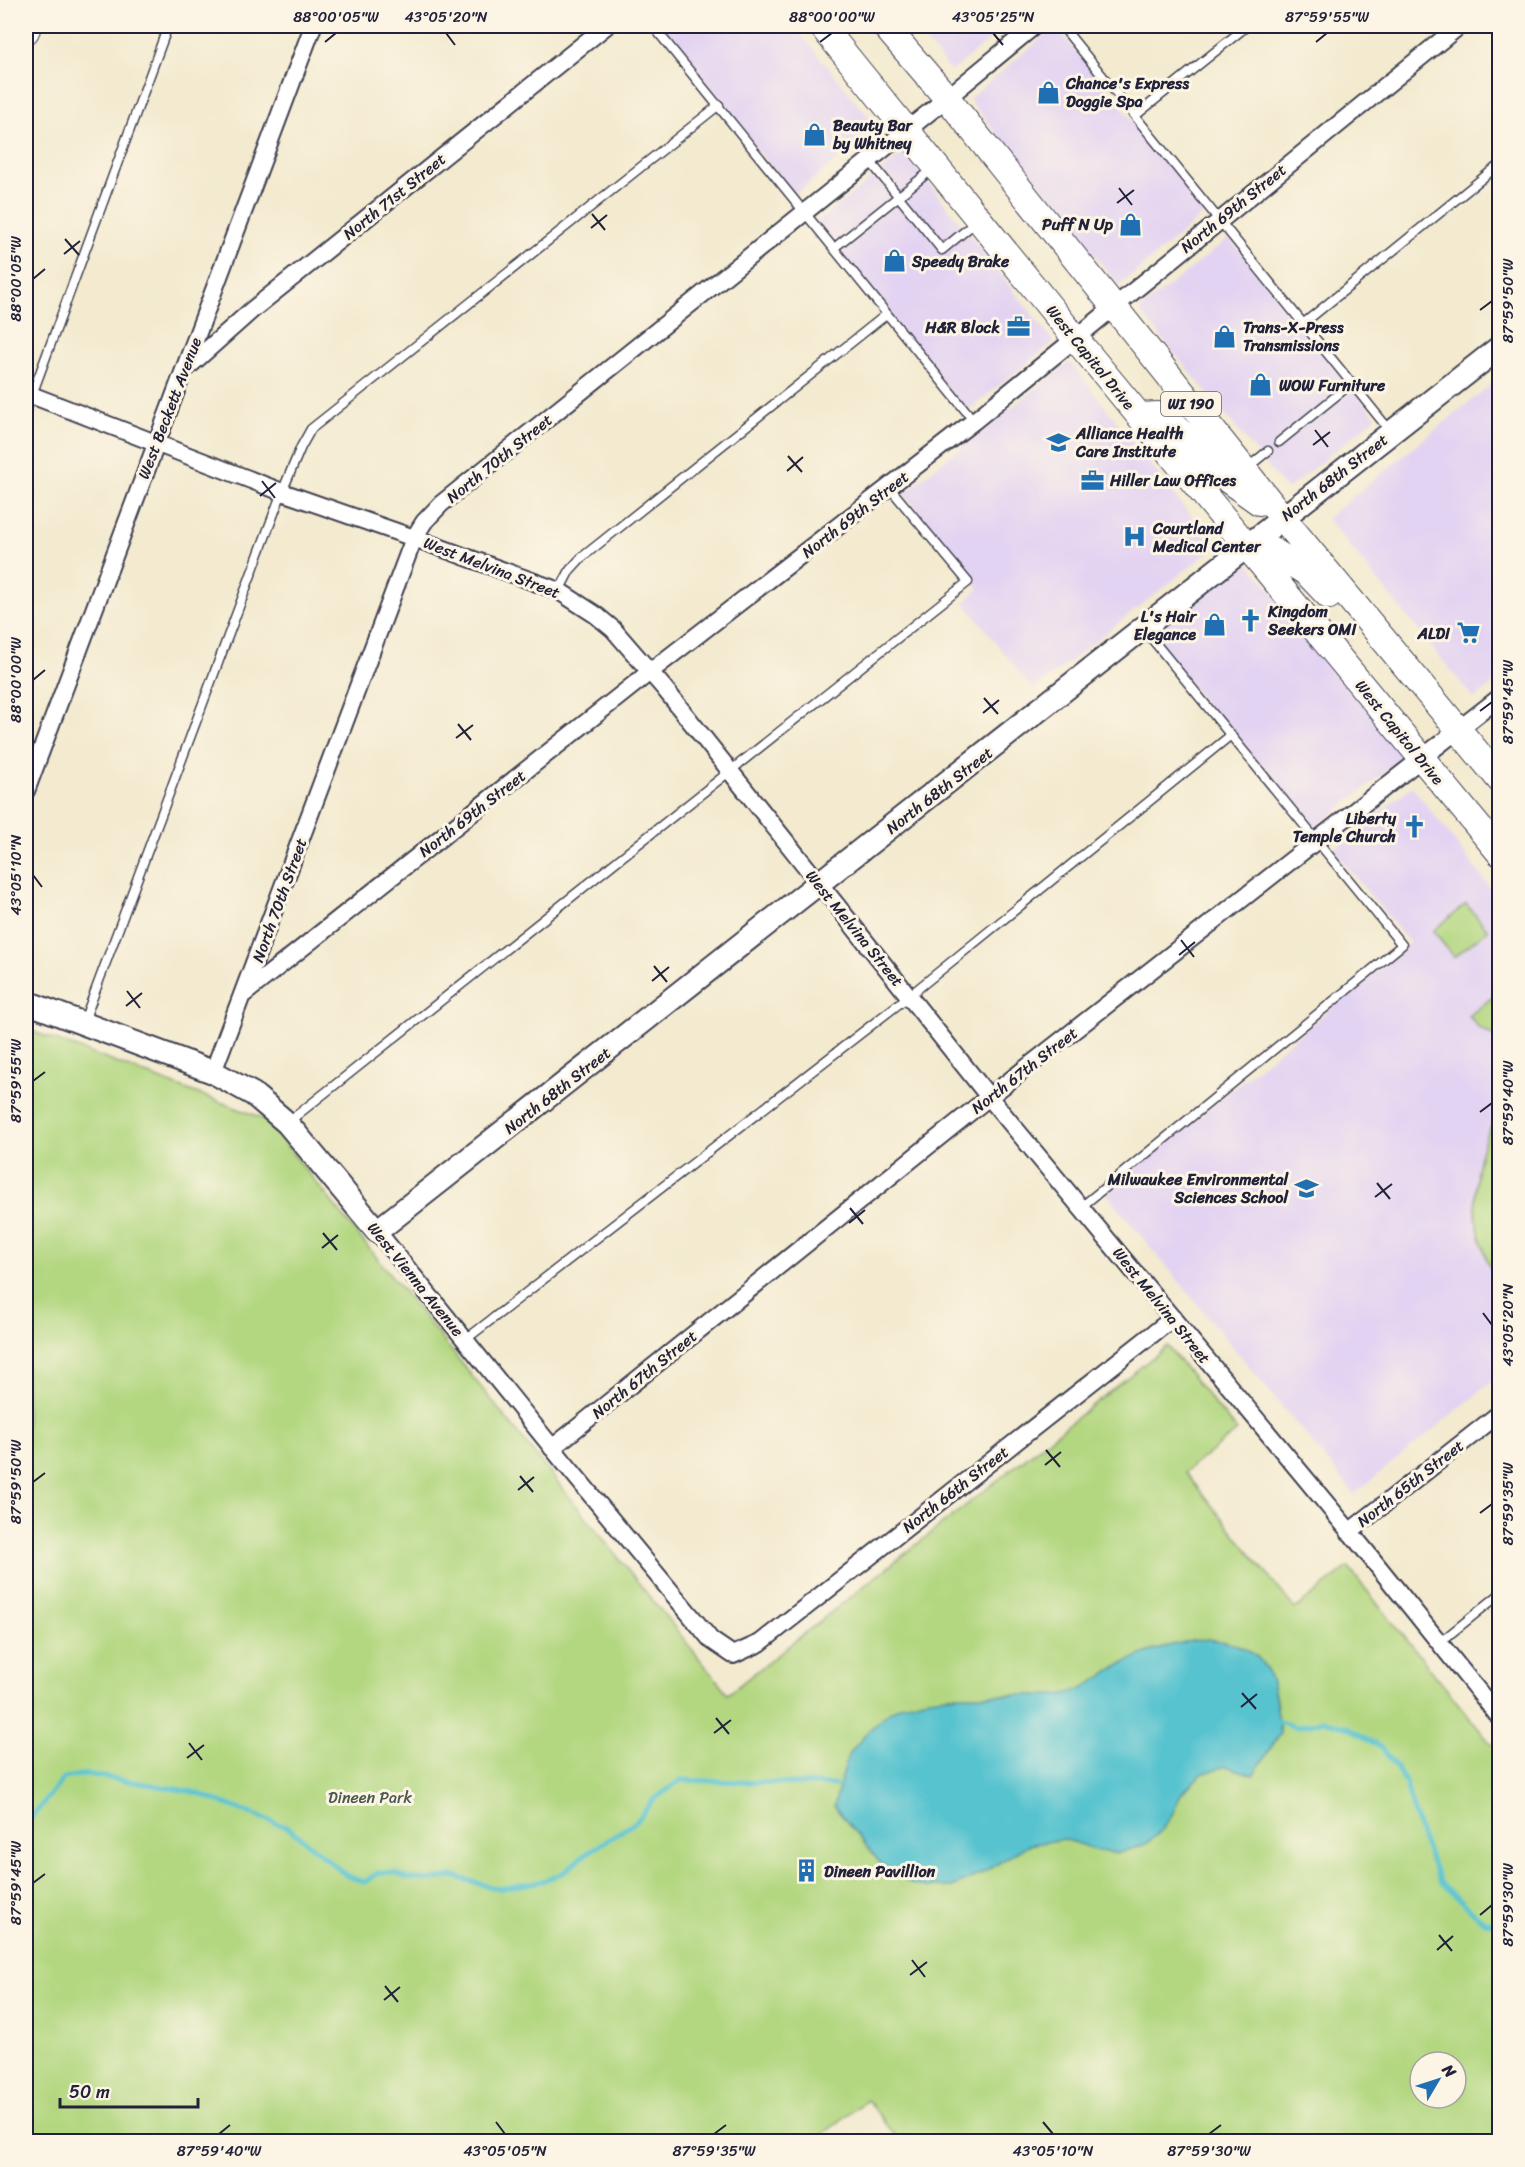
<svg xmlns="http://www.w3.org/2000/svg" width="1525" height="2167" font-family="Sriracha,sans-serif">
<rect width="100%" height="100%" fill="#fcf5e5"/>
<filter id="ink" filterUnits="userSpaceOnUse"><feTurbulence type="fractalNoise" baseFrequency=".0167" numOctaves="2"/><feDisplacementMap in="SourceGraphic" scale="12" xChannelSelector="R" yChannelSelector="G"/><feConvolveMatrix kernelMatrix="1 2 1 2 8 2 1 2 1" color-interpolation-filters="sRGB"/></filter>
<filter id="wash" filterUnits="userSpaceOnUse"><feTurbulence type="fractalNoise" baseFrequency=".008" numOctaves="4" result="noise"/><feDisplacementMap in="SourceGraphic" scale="24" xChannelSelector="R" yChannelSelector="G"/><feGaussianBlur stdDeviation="1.35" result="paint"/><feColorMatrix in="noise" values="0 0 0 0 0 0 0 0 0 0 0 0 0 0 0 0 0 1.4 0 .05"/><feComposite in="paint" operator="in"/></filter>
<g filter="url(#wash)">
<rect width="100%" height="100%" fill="#f3eacf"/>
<!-- built -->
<path fill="#e3d3f2" d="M656,26H794L877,127L794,195Z
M913,26H1007L951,71Z
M1056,26L1206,212L1119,286L969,99Z
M904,152L1054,342L966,412L816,223Z
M1229,238L1376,417L1287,490L1139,310Z
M1070,362L1215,547L1033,690L964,602L979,589L903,493Z
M1499,378V679L1474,699L1327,518Z
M1245,558L1405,756L1309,833L1150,635Z
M1412,786L1499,899V1376L1354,1494L1106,1193L1410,943L1333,850Z"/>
<!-- green -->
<path fill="#b2d780" stroke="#6a7c5e" stroke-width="1.5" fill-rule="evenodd" d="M1466,904L1488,930L1454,957L1433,931Z
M1499,992V1039L1479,1028L1469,1016Z
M26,1029L265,1119L728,1694L1167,1346L1237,1431L1185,1472L1295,1609L1348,1567L1499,1754V2141H900L867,2100L814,2141H26ZM1420,2062H1456V2098H1420Z
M1499,1115V1287C1492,1272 1485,1256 1481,1240C1470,1201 1474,1147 1499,1115Z"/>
<!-- water -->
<path fill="#56c3cf" stroke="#3c7285" stroke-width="1.5" d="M1209,1639C1218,1641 1228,1642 1237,1645C1277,1659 1275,1699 1280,1734L1253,1775L1226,1766L1202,1774L1181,1794L1173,1813L1162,1830L1148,1843L1132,1849L1114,1853L1099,1851L1064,1839L1028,1845L981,1874L952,1887H926L911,1884L880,1863L834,1806L848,1755L870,1729L889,1712L901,1705L928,1698L957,1695H1059C1082,1692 1097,1679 1117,1667C1147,1650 1175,1642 1209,1639Z"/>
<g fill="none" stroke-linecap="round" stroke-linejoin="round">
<!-- stream -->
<path stroke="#56c3cf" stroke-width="5" d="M1278,1721L1296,1727L1323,1721L1350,1728L1383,1749L1405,1781L1421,1836L1440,1882L1484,1922L1500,1924
M26,1824L64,1778L86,1774L194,1792L289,1828L347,1876L365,1882L379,1872L396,1873L405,1878L432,1880L452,1876L499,1889L542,1881L563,1873L583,1856L637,1821L653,1800L681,1780L838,1785"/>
</g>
</g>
<g filter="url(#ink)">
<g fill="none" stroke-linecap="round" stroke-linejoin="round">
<defs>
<path id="lane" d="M653,26L974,421
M1062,26L1391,432
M1135,116L1247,26
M869,160L942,250L977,221
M834,248L934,168
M1304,323L1500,164
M26,411L168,26
M1279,442L1352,383
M1247,468L1268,451
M559,591L570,570L581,558L887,314
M84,1021L282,492L301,447L311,429L719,105
M287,1123L968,582L889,487
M1081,1207L1402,945L1143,628
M465,1340L909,996L1231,735
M1439,1643L1500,1594"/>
<path id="street" d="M188,367L252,310L606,26
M26,393L282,492L414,538L559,591L596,615L613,629L664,688L989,1097L1364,1549L1500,1718
M26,791L313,26
M244,994L651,671L974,421L1459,26
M213,1072L414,538L424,522L441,504L947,98L1034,26
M377,1231L563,1461L711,1640L733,1655L760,1643L1173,1318
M552,1448L989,1097L1500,697
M1349,1532L1500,1413"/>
<path id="secondary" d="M26,1002L213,1072L253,1094L287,1123L377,1231L1500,347"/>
<path id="primary" d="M822,26L1075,338L1500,853
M885,26L947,98L1282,517L1500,780
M26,31L28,26
M1140,416L1158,415L1169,420L1228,480L1259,502
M1247,546L1270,549L1307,573L1329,596"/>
</defs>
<!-- lane casing -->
<use href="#lane" stroke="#414051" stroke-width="11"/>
<!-- street casing -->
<use href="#street" stroke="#414051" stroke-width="20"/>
<!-- secondary casing -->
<use href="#secondary" stroke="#414051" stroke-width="26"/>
<!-- primary casing -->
<use href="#primary" stroke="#414051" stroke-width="28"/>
<!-- lane -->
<use href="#lane" stroke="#fff" stroke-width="8"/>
<!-- street -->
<use href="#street" stroke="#fff" stroke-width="16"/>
<!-- secondary -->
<use href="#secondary" stroke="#fff" stroke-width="22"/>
<!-- primary -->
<use href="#primary" stroke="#fff" stroke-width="26"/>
</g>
</g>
<!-- ticks -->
<path fill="none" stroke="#22223b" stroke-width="2" d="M446,33L455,45M993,33L1003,45M325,42L336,33M820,42L832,33M1316,42L1327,33M1119,188L1132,205M1117,203L1134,190M592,214L605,230M591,228L607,215M65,239L79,255M64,254L80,241M33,279L45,269M1480,310L1492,301M1315,430L1328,447M1313,445L1330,432M788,456L802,472M787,471L803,457M262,481L275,498M260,496L276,483M33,680L45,670M984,698L998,714M1480,711L1492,702M983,713L999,700M458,724L471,740M456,738L473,725M33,875L42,887M1181,940L1194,957M1179,955L1195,942M654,966L667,982M652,981L669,967M127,991L140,1008M126,1006L142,993M33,1081L45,1072M1480,1112L1492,1103M1377,1183L1390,1199M1375,1197L1392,1184M850,1208L863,1224M849,1223L865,1210M323,1233L337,1250M322,1248L338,1235M1483,1313L1492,1325M1046,1450L1060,1467M1045,1465L1061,1452M520,1476L533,1492M33,1482L45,1473M518,1490L534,1477M1480,1513L1492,1504M1242,1693L1256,1709M1241,1707L1257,1694M716,1718L729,1734M714,1733L731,1720M189,1743L202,1760M187,1758L204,1745M33,1883L45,1874M1480,1915L1492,1905M1439,1935L1452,1951M1437,1950L1453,1936M912,1960L925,1977M910,1975L927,1962M385,1986L398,2002M384,2000L400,1987M496,2122L505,2134M1043,2122L1053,2134M219,2134L230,2125M714,2134L726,2125M1209,2134L1221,2125"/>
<!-- icons -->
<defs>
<symbol id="shop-bare" viewBox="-9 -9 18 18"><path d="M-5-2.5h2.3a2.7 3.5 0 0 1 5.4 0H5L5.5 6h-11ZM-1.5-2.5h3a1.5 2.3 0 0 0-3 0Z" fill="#1f6fb2" stroke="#fcf5e5" stroke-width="2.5" paint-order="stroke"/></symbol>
<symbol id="office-bare" viewBox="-9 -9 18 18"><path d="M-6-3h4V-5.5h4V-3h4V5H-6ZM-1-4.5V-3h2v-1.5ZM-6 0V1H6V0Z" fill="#1f6fb2" stroke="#fcf5e5" stroke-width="2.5" paint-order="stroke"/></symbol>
<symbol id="university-bare" viewBox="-9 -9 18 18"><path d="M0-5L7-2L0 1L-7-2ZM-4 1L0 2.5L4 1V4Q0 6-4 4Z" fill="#1f6fb2" stroke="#fcf5e5" stroke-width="2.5" paint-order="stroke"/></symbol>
<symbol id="hospital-bare" viewBox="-9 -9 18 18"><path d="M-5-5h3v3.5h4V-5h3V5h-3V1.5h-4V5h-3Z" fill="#1f6fb2" stroke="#fcf5e5" stroke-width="2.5" paint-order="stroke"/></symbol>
<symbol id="church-bare" viewBox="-9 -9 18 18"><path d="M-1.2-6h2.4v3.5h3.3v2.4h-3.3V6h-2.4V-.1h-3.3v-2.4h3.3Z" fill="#1f6fb2" stroke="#fcf5e5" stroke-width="2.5" paint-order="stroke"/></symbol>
<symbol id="supermarket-bare" viewBox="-9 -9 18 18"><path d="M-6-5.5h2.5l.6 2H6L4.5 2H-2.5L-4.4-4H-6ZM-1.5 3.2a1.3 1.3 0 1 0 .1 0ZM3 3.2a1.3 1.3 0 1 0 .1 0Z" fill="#1f6fb2" stroke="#fcf5e5" stroke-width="2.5" paint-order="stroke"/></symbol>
<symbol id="school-bare" viewBox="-9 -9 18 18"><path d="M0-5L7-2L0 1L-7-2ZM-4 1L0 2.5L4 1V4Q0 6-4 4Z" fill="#1f6fb2" stroke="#fcf5e5" stroke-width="2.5" paint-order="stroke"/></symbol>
<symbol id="building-bare" viewBox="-9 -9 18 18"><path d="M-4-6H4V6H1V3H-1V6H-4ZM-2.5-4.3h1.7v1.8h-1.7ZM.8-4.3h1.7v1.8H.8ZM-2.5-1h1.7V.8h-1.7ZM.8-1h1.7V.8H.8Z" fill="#1f6fb2" stroke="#fcf5e5" stroke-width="2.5" paint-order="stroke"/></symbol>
</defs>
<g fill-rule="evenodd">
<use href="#shop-bare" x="1032" y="76" width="33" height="33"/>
<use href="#shop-bare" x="798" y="118" width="33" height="33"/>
<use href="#shop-bare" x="1114" y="208" width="33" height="33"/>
<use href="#shop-bare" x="878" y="244" width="33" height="33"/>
<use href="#office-bare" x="1002" y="310" width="33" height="33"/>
<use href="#shop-bare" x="1208" y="320" width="33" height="33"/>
<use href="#shop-bare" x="1244" y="368" width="33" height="33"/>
<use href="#university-bare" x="1042" y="426" width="33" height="33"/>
<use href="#office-bare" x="1076" y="464" width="33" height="33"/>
<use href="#hospital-bare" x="1118" y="520" width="33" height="33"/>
<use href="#church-bare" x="1234" y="604" width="33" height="33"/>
<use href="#shop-bare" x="1198" y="608" width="33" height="33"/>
<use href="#supermarket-bare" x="1452" y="616" width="33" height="33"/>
<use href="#church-bare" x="1398" y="810" width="33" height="33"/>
<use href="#school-bare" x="1290" y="1172" width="33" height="33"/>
<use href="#building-bare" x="790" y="1854" width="33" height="33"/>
</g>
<g text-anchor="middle" stroke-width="6" stroke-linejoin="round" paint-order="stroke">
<!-- shield labels -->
<rect fill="#fcf5e5" stroke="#63616e" stroke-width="1.5" x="1161" y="392" width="60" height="24" rx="4.5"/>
<g font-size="15" font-weight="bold" fill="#22223b">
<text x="1191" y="409">WI 190</text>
</g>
<!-- poi labels -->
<g font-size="16" font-weight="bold" fill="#22223b" stroke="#fcf5e5" text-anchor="start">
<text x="1066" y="89">Chance's Express<tspan x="1066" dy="18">Doggie Spa</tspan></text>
<text x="833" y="131">Beauty Bar<tspan x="833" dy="18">by Whitney</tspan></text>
<text x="1113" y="230" text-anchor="end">Puff N Up</text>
<text x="912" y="267">Speedy Brake</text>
<text x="1000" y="333" text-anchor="end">H&amp;R Block</text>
<text x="1243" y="333">Trans-X-Press<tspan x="1243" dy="18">Transmissions</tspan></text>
<text x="1279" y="391">WOW Furniture</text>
<text x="1076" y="439">Alliance Health<tspan x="1076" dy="18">Care Institute</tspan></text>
<text x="1110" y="486">Hiller Law Offices</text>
<text x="1153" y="534">Courtland<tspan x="1153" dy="18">Medical Center</tspan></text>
<text x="1268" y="617">Kingdom<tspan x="1268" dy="18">Seekers OMI</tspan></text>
<text x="1196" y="622" text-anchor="end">L's Hair<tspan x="1196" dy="18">Elegance</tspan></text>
<text x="1450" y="639" text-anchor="end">ALDI</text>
<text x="1396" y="824" text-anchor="end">Liberty<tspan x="1396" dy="18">Temple Church</tspan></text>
<text x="1288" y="1185" text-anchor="end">Milwaukee Environmental<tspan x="1288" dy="18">Sciences School</tspan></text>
<text x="824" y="1877">Dineen Pavillion</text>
</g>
<!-- street labels -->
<g font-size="16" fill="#22223b" stroke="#fcf5e5">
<text transform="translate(394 196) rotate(-39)" y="6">North 71st Street</text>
<text transform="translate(1233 208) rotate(-39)" y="6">North 69th Street</text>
<text transform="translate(1091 357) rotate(51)" y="6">West Capitol Drive</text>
<text transform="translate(169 408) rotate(-69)" y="6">West Beckett Avenue</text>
<text transform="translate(499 458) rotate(-39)" y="6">North 70th Street</text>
<text transform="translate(1334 477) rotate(-38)" y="6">North 68th Street</text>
<text transform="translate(855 514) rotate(-38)" y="6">North 69th Street</text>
<text transform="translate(492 567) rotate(21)" y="6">West Melvina Street</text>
<text transform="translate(1400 732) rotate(51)" y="6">West Capitol Drive</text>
<text transform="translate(939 790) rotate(-38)" y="6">North 68th Street</text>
<text transform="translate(472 813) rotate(-38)" y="6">North 69th Street</text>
<text transform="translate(279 900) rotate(-70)" y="6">North 70th Street</text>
<text transform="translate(855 928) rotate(51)" y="6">West Melvina Street</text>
<text transform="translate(1024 1070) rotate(-38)" y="6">North 67th Street</text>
<text transform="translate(557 1090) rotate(-38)" y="6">North 68th Street</text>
<text transform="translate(416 1279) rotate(51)" y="6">West Vienna Avenue</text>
<text transform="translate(1162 1305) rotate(51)" y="6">West Melvina Street</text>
<text transform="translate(644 1374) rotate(-39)" y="6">North 67th Street</text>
<text transform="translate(1410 1483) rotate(-38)" y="6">North 65th Street</text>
<text transform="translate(955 1489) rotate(-38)" y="6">North 66th Street</text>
</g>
<!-- park labels -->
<g font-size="16" fill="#4d5850" stroke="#fcf5e5">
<text x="370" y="1803">Dineen Park</text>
</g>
</g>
<!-- margin -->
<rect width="1525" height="2167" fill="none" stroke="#fcf5e5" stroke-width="66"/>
<!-- north arrow -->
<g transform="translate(1438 2080) rotate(51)"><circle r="28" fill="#fcf5e5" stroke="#a5a1a1" stroke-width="1.5"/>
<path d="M0-4.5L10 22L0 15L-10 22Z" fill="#1f6fb2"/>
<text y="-9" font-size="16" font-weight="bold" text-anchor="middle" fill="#22223b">N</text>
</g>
<!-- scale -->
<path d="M60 2098v9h138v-9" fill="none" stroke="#22223b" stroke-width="3"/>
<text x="69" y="2098" font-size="18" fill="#22223b" stroke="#fcf5e5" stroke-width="4.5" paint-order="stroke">50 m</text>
<rect x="33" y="33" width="1459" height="2101" fill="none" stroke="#22223b" stroke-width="2"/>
<g font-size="15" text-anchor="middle" fill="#22223b">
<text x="336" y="22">88°00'05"W</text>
<text x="446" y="22">43°05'20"N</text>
<text x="832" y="22">88°00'00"W</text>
<text x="993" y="22">43°05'25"N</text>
<text x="1327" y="22">87°59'55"W</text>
<text transform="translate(16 279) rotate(-90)" y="5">88°00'05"W</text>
<text transform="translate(1508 301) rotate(-90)" y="5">87°59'50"W</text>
<text transform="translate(16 680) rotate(-90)" y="5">88°00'00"W</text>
<text transform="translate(1508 702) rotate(-90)" y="5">87°59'45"W</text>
<text transform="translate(16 875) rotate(-90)" y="5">43°05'10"N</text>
<text transform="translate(16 1081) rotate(-90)" y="5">87°59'55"W</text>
<text transform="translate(1508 1103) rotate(-90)" y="5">87°59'40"W</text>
<text transform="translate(1508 1325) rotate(-90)" y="5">43°05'20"N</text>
<text transform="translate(16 1482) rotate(-90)" y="5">87°59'50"W</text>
<text transform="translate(1508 1504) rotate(-90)" y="5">87°59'35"W</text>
<text transform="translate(16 1883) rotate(-90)" y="5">87°59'45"W</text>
<text transform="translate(1508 1905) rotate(-90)" y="5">87°59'30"W</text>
<text x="219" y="2156">87°59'40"W</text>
<text x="505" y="2156">43°05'05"N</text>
<text x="714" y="2156">87°59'35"W</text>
<text x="1053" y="2156">43°05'10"N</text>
<text x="1209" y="2156">87°59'30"W</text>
</g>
</svg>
